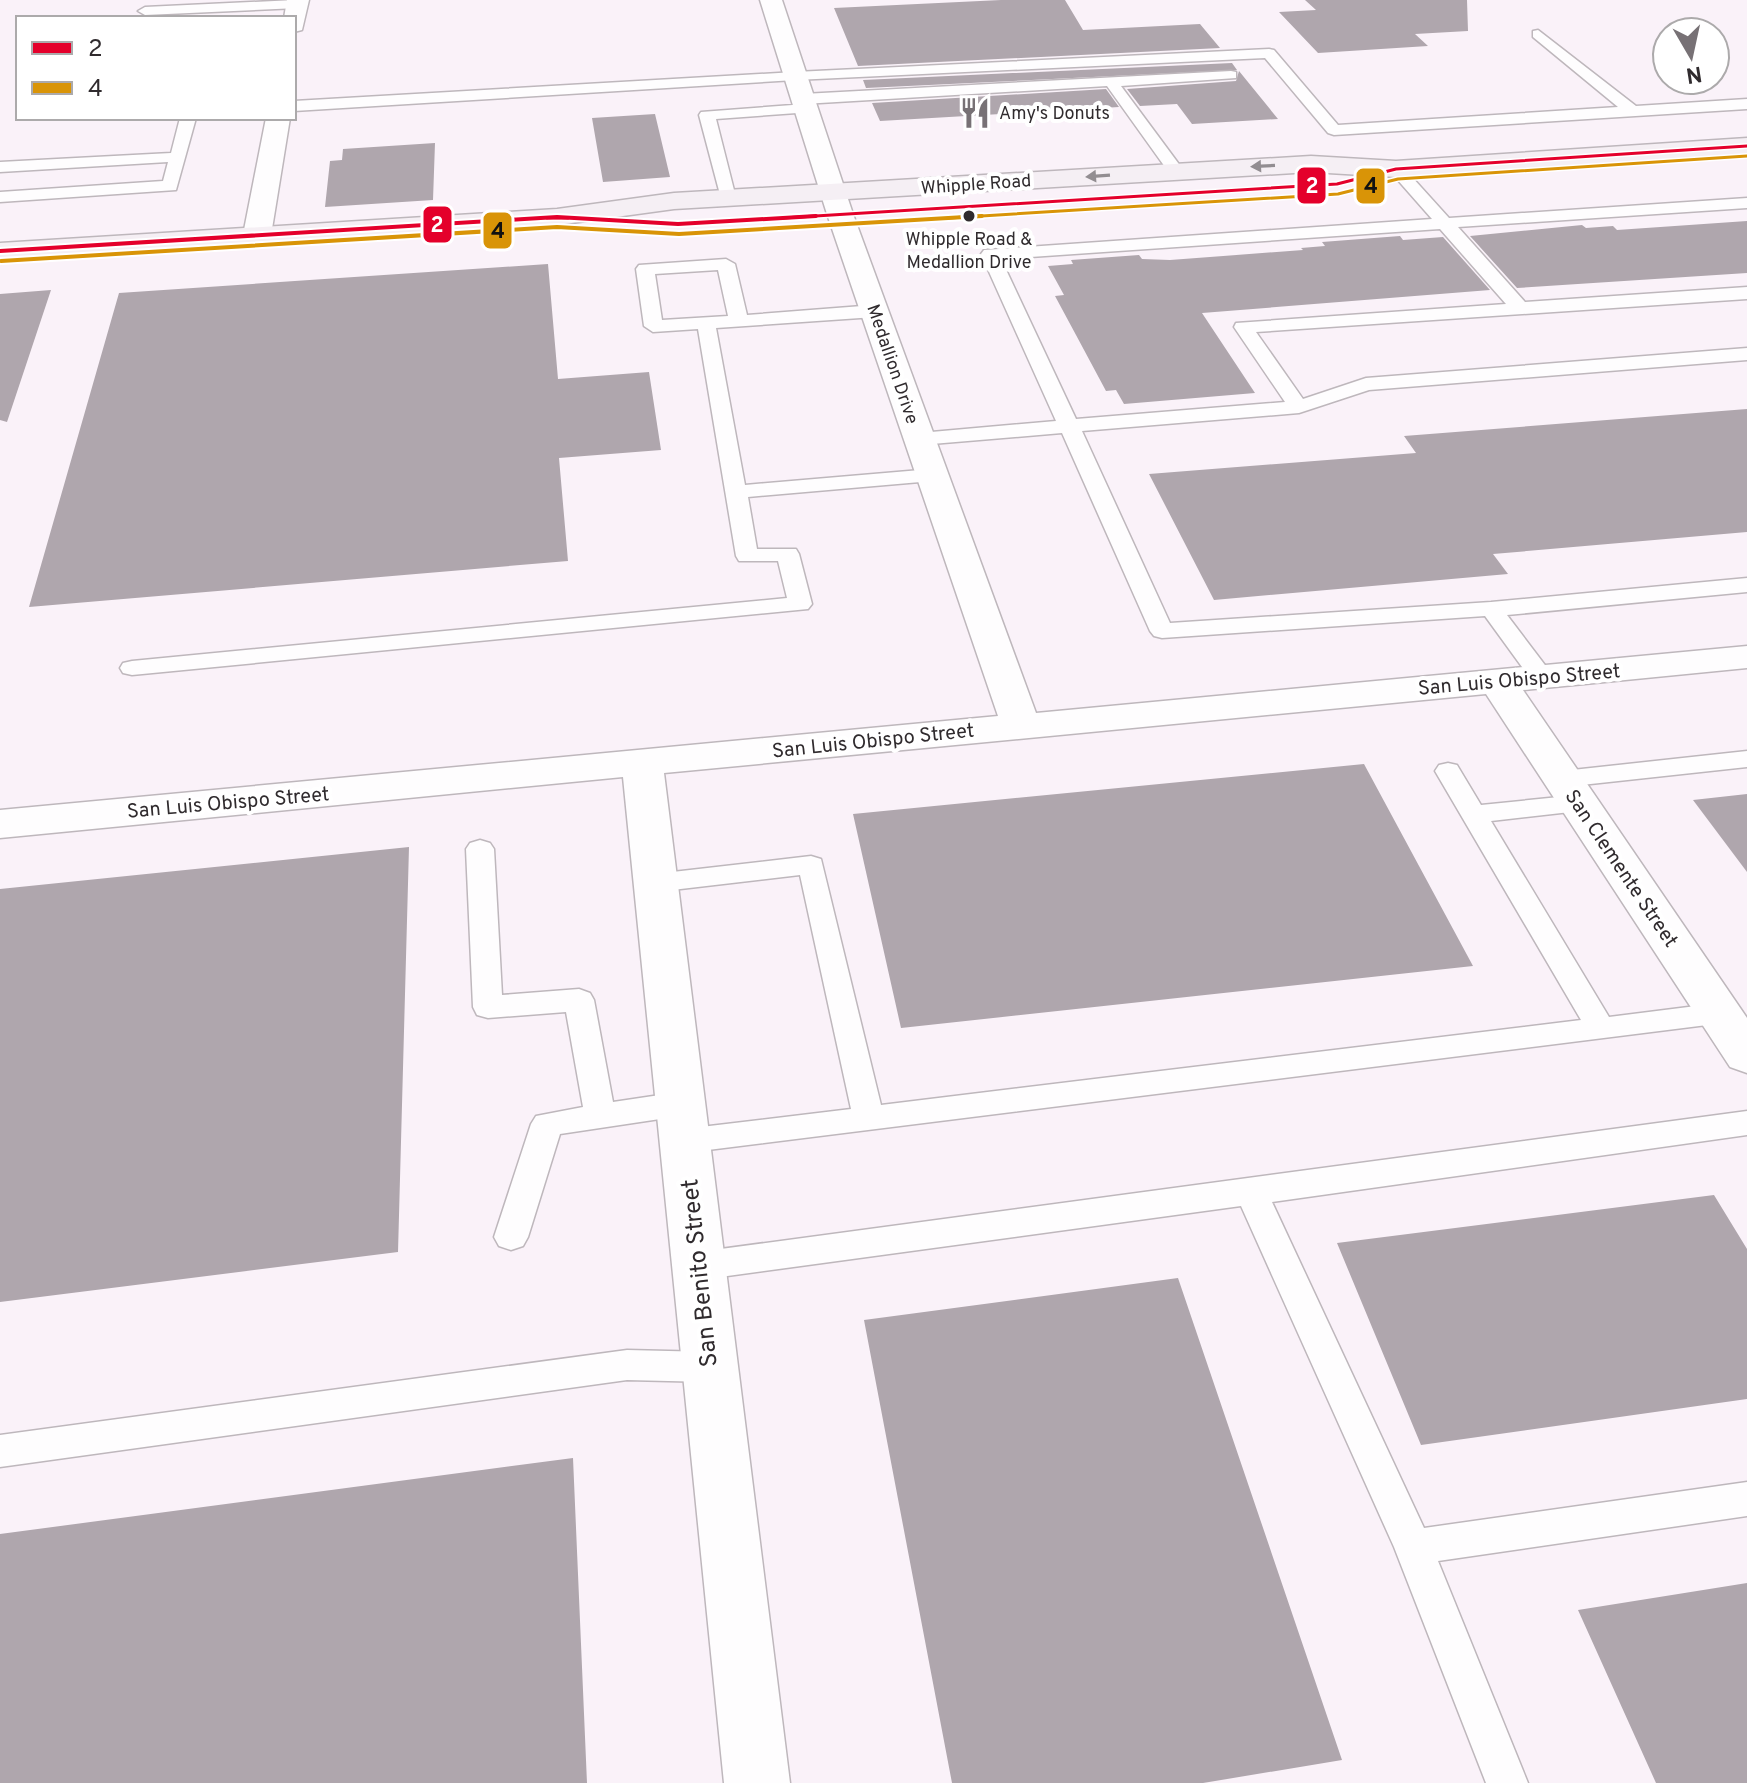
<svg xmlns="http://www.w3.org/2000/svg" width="1747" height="1783" font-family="Overpass,sans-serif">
<rect width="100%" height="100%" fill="#faf2f9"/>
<!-- building -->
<path fill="#afa6ad" d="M1001,0H1065L1083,30L1200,24L1220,48L858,66L834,8Z
M1305,0H1467L1468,31L1415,34L1428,46L1318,53L1279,12L1316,10Z
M1232,63L1237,70L866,88L863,80Z
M1239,71L1278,119L1192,124L1177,104L1140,106L1127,89L1236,81Z
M1106,89L1119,107L880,121L872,103Z
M655,114L670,177L603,182L592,118Z
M435,143L433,200L325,207L330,161L342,160L343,149Z
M1747,221V273L1517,288L1470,236L1582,225L1586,228L1613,226L1617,230Z
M1400,236L1403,240L1443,237L1490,290L1202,313L1255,393L1124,404L1116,390L1106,391L1076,335L1055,296L1064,295L1048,266L1073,264L1071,260L1139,255L1142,259L1170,260L1303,250L1301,248L1325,246L1322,242Z
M548,264L558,379L649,372L661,450L559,458L568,561L29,607L119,293Z
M51,290L7,422L0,420V294Z
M1747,409V532L1493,554L1508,574L1214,600L1149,474L1416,453L1404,436Z
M1364,764L1473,966L901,1028L853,814Z
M1747,794V872L1693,800Z
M409,847L398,1252L0,1302V889Z
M1714,1195L1747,1249V1399L1421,1445L1337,1243Z
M1178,1278L1342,1760L1203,1783H952L864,1320Z
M573,1458L587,1783H0V1534Z
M1747,1583V1783H1656L1578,1610Z"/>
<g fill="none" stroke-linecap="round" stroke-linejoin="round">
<defs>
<path id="service" d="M295,0L305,4L298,8L145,15L138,11L145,7Z
M1538,30L1636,106L1747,99V109L1334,135L1328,133L1265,58L795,80L294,111V101L795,72L1269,49L1274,50L1338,125L1618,107L1533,37V31Z
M1231,71L1236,72V78L1121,86L1184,171L1176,176L1170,174L1107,86L803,104L795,99L803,94Z
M806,104L814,109L811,112L716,119L736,198L728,203L722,202L699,115L701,112Z
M180,118H196L176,190L0,202V192L163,181L168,162L0,172V162L171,153Z
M1396,164L1402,166L1449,218L1747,198V208L1458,227L1525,302L1747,287V299L1256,332L1303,399L1366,378L1747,348V360L1369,390L1299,413L1082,431L1170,623L1491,602L1747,578V592L1507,615L1554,677L1551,682H1533L1485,616L1162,638L1154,636L1150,631L1062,433L920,445L910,439L920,433L1056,421L981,254L984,250L1432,219L1388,169ZM1440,229L1506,304L1236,323L1234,327L1285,402L1076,419L1001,259Z
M726,259L735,264L747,315L875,305L884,311L875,317L716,328L745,485L932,469L943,475L932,481L748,497L757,549H796L799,554L812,604L808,609L132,675L123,673L120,668L123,663L132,661L787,598L778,561H739L736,556L698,329L653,332L644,326L636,269L639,265ZM718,270L728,316L662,320L655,274Z
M1747,751V767L1563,787L1554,785L1550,779L1554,773L1563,771Z
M1448,763L1457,765L1481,805L1579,795L1588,797L1592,803L1588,809L1579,811L1491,821L1609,1017L1720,1003L1731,1006L1735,1014L1731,1022L684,1153L673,1150L668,1141L673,1132L684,1129L851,1109L800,875L655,892L645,890L641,883L645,876L655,874L811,856L821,859L881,1105L1581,1020L1435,771L1439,765Z
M480,840L490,843L494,849L502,995L579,989L590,993L594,1000L613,1102L680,1092L691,1096L696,1104L691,1112L680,1116L560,1134L528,1237L523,1246L511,1250L499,1246L494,1237L531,1124L536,1116L583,1107L566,1012L488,1018L477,1015L473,1007L466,849L470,843Z
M1747,1111V1135L1272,1202L1424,1528L1747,1482V1516L1438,1561L1528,1783H1486L1394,1547L1241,1206L698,1280L686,1276L681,1266L686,1256L698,1252Z
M627,1350L710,1352L723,1356L728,1367L723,1378L710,1382L627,1380L0,1467V1435Z"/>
<path id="minor" d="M287,0H309L302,30L294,32V18H284Z
M760,0H782L853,214L1036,713L1747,646V668L1523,690L1747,1018V1073L1730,1067L1486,694L664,773L790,1783H724L623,777L0,838V810L998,716L827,214Z
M266,118H290L271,235L267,241L257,243L247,241L243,235Z"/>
<path id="secondary" d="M1747,138V154L1396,177L1311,172L674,209L557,225L0,259V243L557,209L674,193L1311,156L1396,161Z"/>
</defs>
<!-- service casing -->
<use href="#service" stroke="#beb7bc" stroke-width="3"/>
<!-- minor casing -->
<use href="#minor" stroke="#beb7bc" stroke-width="3"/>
<!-- secondary casing -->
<use href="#secondary" stroke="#beb7bc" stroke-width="3"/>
<!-- service -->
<use href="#service" fill="#fefdfe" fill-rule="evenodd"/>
<!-- minor -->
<use href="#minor" fill="#fefdfe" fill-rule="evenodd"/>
<!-- secondary -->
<use href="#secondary" fill="#f5eff4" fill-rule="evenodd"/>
<defs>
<path id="bus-1-far1" d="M547,218H568
M783,218L1337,184L1396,169L1747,146"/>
<path id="bus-1" d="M0,251L557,217L678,224L816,216"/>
<path id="bus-2-far1" d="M949,218L1338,194L1398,179L1747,156"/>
<path id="bus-2" d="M1,261L557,227L679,234L982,216"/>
</defs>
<!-- bus-1-far1 casing -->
<use href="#bus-1-far1" stroke="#fff" stroke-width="6"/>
<!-- bus-1 casing -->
<use href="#bus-1" stroke="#fff" stroke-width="8"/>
<!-- bus-2-far1 casing -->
<use href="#bus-2-far1" stroke="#fff" stroke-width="6"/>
<!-- bus-2 casing -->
<use href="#bus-2" stroke="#fff" stroke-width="8"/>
<!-- bus-1-far1 -->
<use href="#bus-1-far1" stroke="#e4002b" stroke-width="3"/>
<!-- bus-1 -->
<use href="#bus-1" stroke="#e4002b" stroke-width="4"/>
<!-- bus-2-far1 -->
<use href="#bus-2-far1" stroke="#d99407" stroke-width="3"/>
<!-- bus-2 -->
<use href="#bus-2" stroke="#d99407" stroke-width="4"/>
</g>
<!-- one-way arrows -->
<defs><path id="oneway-solid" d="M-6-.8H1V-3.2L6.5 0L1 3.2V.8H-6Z" transform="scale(2)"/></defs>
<g fill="#928d91">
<use href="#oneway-solid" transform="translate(1263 166) rotate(177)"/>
<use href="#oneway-solid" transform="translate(1098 176) rotate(176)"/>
</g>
<!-- icons -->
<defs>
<symbol id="restaurant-bare" viewBox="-9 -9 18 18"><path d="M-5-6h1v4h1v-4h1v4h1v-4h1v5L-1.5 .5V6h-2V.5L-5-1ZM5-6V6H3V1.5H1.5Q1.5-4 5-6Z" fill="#777175" stroke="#fff" stroke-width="2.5" paint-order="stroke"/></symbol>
</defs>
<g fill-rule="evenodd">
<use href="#restaurant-bare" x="953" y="91" width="44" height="44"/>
</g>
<!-- markers -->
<circle fill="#302b2e" stroke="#fff" stroke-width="3" cx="969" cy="216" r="7"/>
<g text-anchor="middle" stroke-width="8" stroke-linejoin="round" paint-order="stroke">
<!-- far-poi labels -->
<g font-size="18" fill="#302b2e" stroke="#fff" text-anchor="start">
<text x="999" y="119">Amy's Donuts</text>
</g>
<!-- far-street labels -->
<g font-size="18" fill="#302b2e" stroke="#fff">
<text transform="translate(976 184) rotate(-4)" y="6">Whipple Road</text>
<text transform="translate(893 364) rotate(71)" y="6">Medallion Drive</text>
</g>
<!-- bus labels -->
<g font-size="18" fill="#302b2e" stroke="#fff">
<text x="969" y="245">Whipple Road &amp;<tspan x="969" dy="23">Medallion Drive</tspan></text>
</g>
<!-- street labels -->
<g font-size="20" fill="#302b2e" stroke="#fff">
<text transform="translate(1519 679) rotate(-5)" y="7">San Luis Obispo Street</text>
<text transform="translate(873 740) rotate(-6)" y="7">San Luis Obispo Street</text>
<text transform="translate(228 802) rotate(-5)" y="7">San Luis Obispo Street</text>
<text transform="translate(1622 868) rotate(56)" y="7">San Clemente Street</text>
</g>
<!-- near-street labels -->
<g font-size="24" fill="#302b2e" stroke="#fff">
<text transform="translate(699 1273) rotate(-96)" y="8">San Benito Street</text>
</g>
</g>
<g stroke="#fff" stroke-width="3">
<rect x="1296" y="166" width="31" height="39" rx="8" fill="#e4002b"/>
<rect x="1355" y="167" width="31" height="38" rx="8" fill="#d99407"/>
<rect x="422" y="205" width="31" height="39" rx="8" fill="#e4002b"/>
<rect x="482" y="211" width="31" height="39" rx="8" fill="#d99407"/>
</g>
<g font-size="22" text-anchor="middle" font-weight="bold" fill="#fff">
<text x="1312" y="193">2</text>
<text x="437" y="232">2</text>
</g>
<g font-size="22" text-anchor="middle" font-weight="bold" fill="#111">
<text x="1371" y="193">4</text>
<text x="498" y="238">4</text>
</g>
<!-- legend -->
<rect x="16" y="16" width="280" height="104" fill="#ffffff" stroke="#acaaab" stroke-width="2"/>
<rect x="32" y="42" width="40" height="12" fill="#e4002b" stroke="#acaaab" stroke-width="2"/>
<text x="88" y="56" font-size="24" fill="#302b2e">2</text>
<rect x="32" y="82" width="40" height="12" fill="#d99407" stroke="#acaaab" stroke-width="2"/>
<text x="88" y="96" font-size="24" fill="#302b2e">4</text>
<!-- north arrow -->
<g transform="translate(1691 56) rotate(171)"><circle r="38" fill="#ffffff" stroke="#acaaab" stroke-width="2"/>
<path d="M0-6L14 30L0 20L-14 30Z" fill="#777175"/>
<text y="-12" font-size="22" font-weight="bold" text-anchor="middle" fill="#302b2e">N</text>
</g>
</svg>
